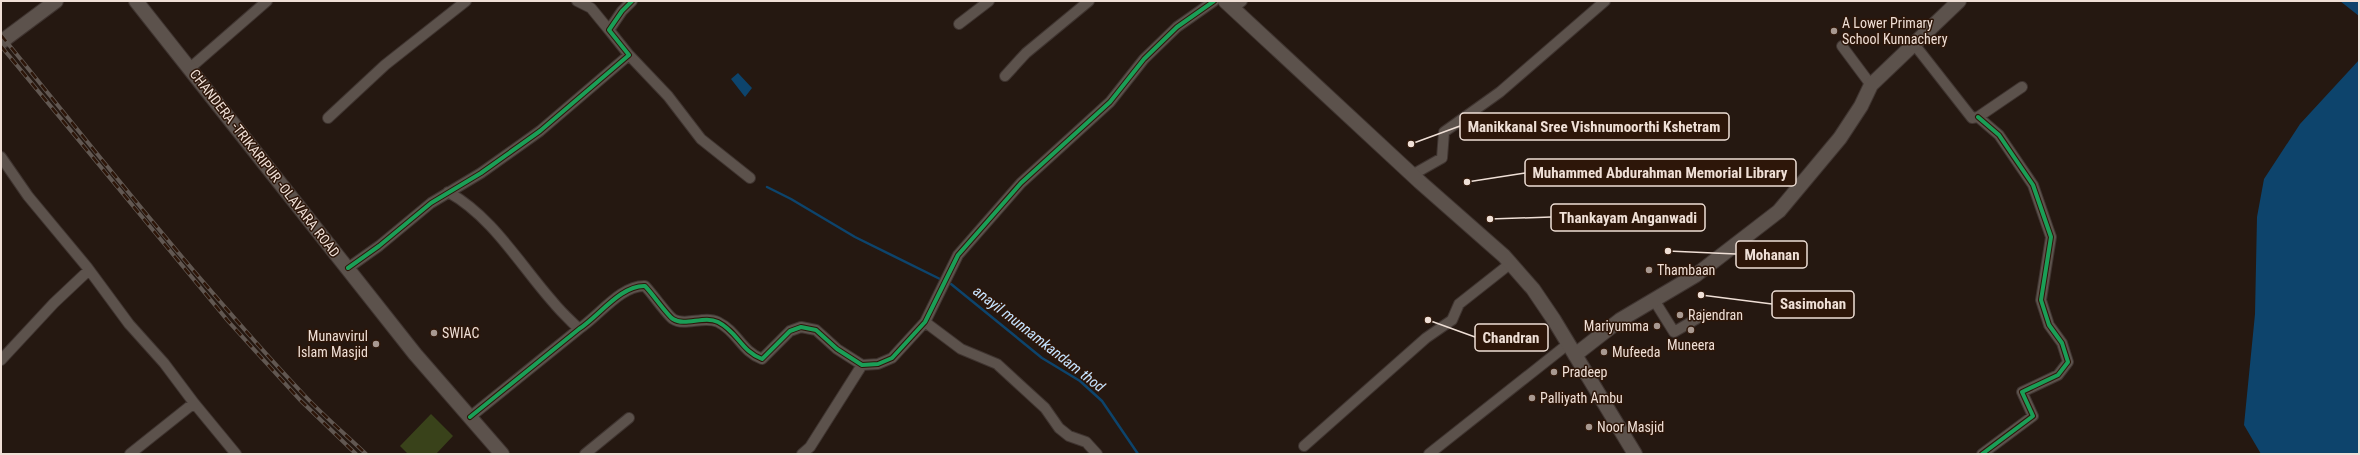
<svg xmlns="http://www.w3.org/2000/svg" width="2360" height="455" font-family="'Roboto Condensed',sans-serif">
<rect width="100%" height="100%" fill="#251811"/>
<!-- green -->
<path fill="#39421a" d="M431,414L453,436L436,454H408L400,446Z"/>
<!-- water -->
<path fill="#0d446c" d="M2340,1H2359V16Z
M2359,60V454H2261L2244,425L2255,314L2257,217L2264,179L2300,124Z
M738,73L752,88L745,97L731,79Z"/>
<g fill="none" stroke-linecap="round" stroke-linejoin="round">
<!-- stream -->
<path stroke="#0d446c" stroke-width="2.5" d="M767,187L791,199L855,237L942,280
M951,284L1042,358L1080,381L1102,401L1138,454"/>
<defs>
<path id="street" d="M577,1L591,8L609,30
M1233,8L1242,1
M959,24L989,1
M1914,44L1972,118L1978,117L2022,87
M1842,46L1871,85
M629,55L668,96L701,139L750,178
M190,68L267,1
M1005,76L1026,53L1089,1
M1978,117L1999,135L2033,185L2051,237L2041,300L2049,325L2062,343L2068,362L2058,375L2022,392L2033,416L1982,454
M328,118L385,65L466,1
M1,157L28,196L87,267L129,324L164,363L194,403
M1412,175L1442,158L1444,132L1500,92L1605,1
M448,192C493,217 520,265 553,302C561,312 570,320 579,329
M348,268L379,246L431,203L481,173L540,131L629,55L609,30L622,11L632,1
M1654,300L1674,332L1703,315
M925,322L961,349L997,364L1045,408L1059,428L1069,436L1086,442L1097,454
M1,360L54,303L89,270
M470,417L579,329C599,316 621,285 645,286C652,293 667,315 673,319C685,327 704,315 718,322C738,332 741,351 762,359L790,331L801,327L816,330L837,349L862,365L878,364L892,358L925,322L958,255L1021,183L1110,102L1144,59L1177,27L1214,1
M1304,446L1426,338L1452,320L1459,304L1511,263
M130,454L194,403L236,454
M585,454L629,418
M802,454L810,447L862,365
M1429,454L1568,344"/>
<path id="secondary" d="M136,1L415,354L502,454
M1225,1L1420,182L1504,256L1533,289L1554,320L1635,454
M1,42L56,1
M1575,355L1620,320L1696,275L1779,211L1840,138L1861,106L1871,85L1959,1"/>
</defs>
<!-- street casing -->
<use href="#street" stroke="#3f3430" stroke-width="12"/>
<!-- secondary casing -->
<use href="#secondary" stroke="#3f3430" stroke-width="16"/>
<!-- street -->
<use href="#street" stroke="#5c524c" stroke-width="10"/>
<!-- secondary -->
<use href="#secondary" stroke="#5c524c" stroke-width="14"/>
<defs>
<path id="rail" d="M1,35C100,157 197,281 305,396C324,416 346,435 366,454
M1,46L228,321L300,400L356,454"/>
</defs>
<!-- rail casing -->
<use href="#rail" stroke="#615751" stroke-width="4"/>
<!-- rail -->
<use href="#rail" stroke="#2d1609" stroke-width="2.5" stroke-dasharray="8" stroke-linecap="butt"/>
<defs>
<path id="cycleway" d="M1978,117L1999,135L2033,185L2051,237L2041,300L2049,325L2062,343L2068,362L2058,375L2022,392L2033,416L1982,454
M348,268L379,246L431,203L481,173L540,131L629,55L609,30L622,11L632,1
M470,417L579,329C599,316 621,285 645,286C652,293 667,315 673,319C685,327 704,315 718,322C738,332 741,351 762,359L790,331L801,327L816,330L837,349L862,365L878,364L892,358L925,322L958,255L1021,183L1110,102L1144,59L1177,27L1214,1"/>
</defs>
<!-- cycleway casing -->
<use href="#cycleway" stroke="#2d1609" stroke-width="6"/>
<!-- cycleway -->
<use href="#cycleway" stroke="#1a9f57" stroke-width="4"/>
</g>
<!-- markers -->
<g fill="#a89991" stroke="#2d1609" stroke-width="1.5">
<circle cx="1834" cy="31" r="4"/>
<circle cx="1649" cy="270" r="4"/>
<circle cx="1680" cy="315" r="4"/>
<circle cx="1657" cy="326" r="4"/>
<circle cx="1691" cy="330" r="4"/>
<circle cx="434" cy="333" r="4"/>
<circle cx="376" cy="344" r="4"/>
<circle cx="1604" cy="352" r="4"/>
<circle cx="1554" cy="372" r="4"/>
<circle cx="1532" cy="398" r="4"/>
<circle cx="1589" cy="427" r="4"/>
</g>
<g text-anchor="middle" stroke-width="3" stroke-linejoin="round" paint-order="stroke">
<!-- poi labels -->
<g font-size="14" fill="#efdfd6" stroke="#2d1609" text-anchor="start">
<text x="1842" y="28">A Lower Primary<tspan x="1842" dy="16">School Kunnachery</tspan></text>
<text x="1657" y="275">Thambaan</text>
<text x="1688" y="320">Rajendran</text>
<text x="1649" y="331" text-anchor="end">Mariyumma</text>
<text x="442" y="338">SWIAC</text>
<text x="368" y="341" text-anchor="end">Munavvirul<tspan x="368" dy="16">Islam Masjid</tspan></text>
<text x="1691" y="350" text-anchor="middle">Muneera</text>
<text x="1612" y="357">Mufeeda</text>
<text x="1562" y="377">Pradeep</text>
<text x="1540" y="403">Palliyath Ambu</text>
<text x="1597" y="432">Noor Masjid</text>
</g>
<!-- street labels -->
<g font-size="14" fill="#efdfd6" stroke="#2d1609">
<text transform="translate(265 163) rotate(52)" y="5">CHANDERA -TRIKARIPUR -OLAVARA ROAD</text>
</g>
<!-- water labels -->
<g font-size="15" font-style="italic" fill="#c5e3ff" stroke="#2d1609">
<text transform="translate(1039 339) rotate(38)" y="5">anayil munnamkandam thod</text>
</g>
</g>
<!-- callouts -->
<path fill="none" stroke="#efdfd6" stroke-width="1.5" d="M1411 144L1460 126M1467 182L1525 173M1490 219L1551 217M1668 251L1736 254M1701 295L1772 304M1428 320L1475 337"/>
<g fill="#efdfd6" stroke="#2d1609" stroke-width="1.5">
<circle cx="1411" cy="144" r="4"/>
<circle cx="1467" cy="182" r="4"/>
<circle cx="1490" cy="219" r="4"/>
<circle cx="1668" cy="251" r="4"/>
<circle cx="1701" cy="295" r="4"/>
<circle cx="1428" cy="320" r="4"/>
</g>
<g fill="#2d1609" stroke="#efdfd6" stroke-width="1.5">
<rect x="1460" y="113" width="269" height="27" rx="4"/>
<rect x="1525" y="159" width="271" height="27" rx="4"/>
<rect x="1551" y="204" width="154" height="27" rx="4"/>
<rect x="1736" y="241" width="71" height="27" rx="4"/>
<rect x="1772" y="291" width="82" height="27" rx="4"/>
<rect x="1475" y="324" width="73" height="27" rx="4"/>
</g>
<g font-size="15" text-anchor="middle" font-weight="bold" fill="#efdfd6">
<text x="1594" y="132">Manikkanal Sree Vishnumoorthi Kshetram</text>
<text x="1660" y="178">Muhammed Abdurahman Memorial Library</text>
<text x="1628" y="223">Thankayam Anganwadi</text>
<text x="1772" y="260">Mohanan</text>
<text x="1813" y="309">Sasimohan</text>
<text x="1511" y="343">Chandran</text>
</g>
<!-- border -->
<rect width="2360" height="455" fill="none" stroke="#efdfd6" stroke-width="4"/>
</svg>
